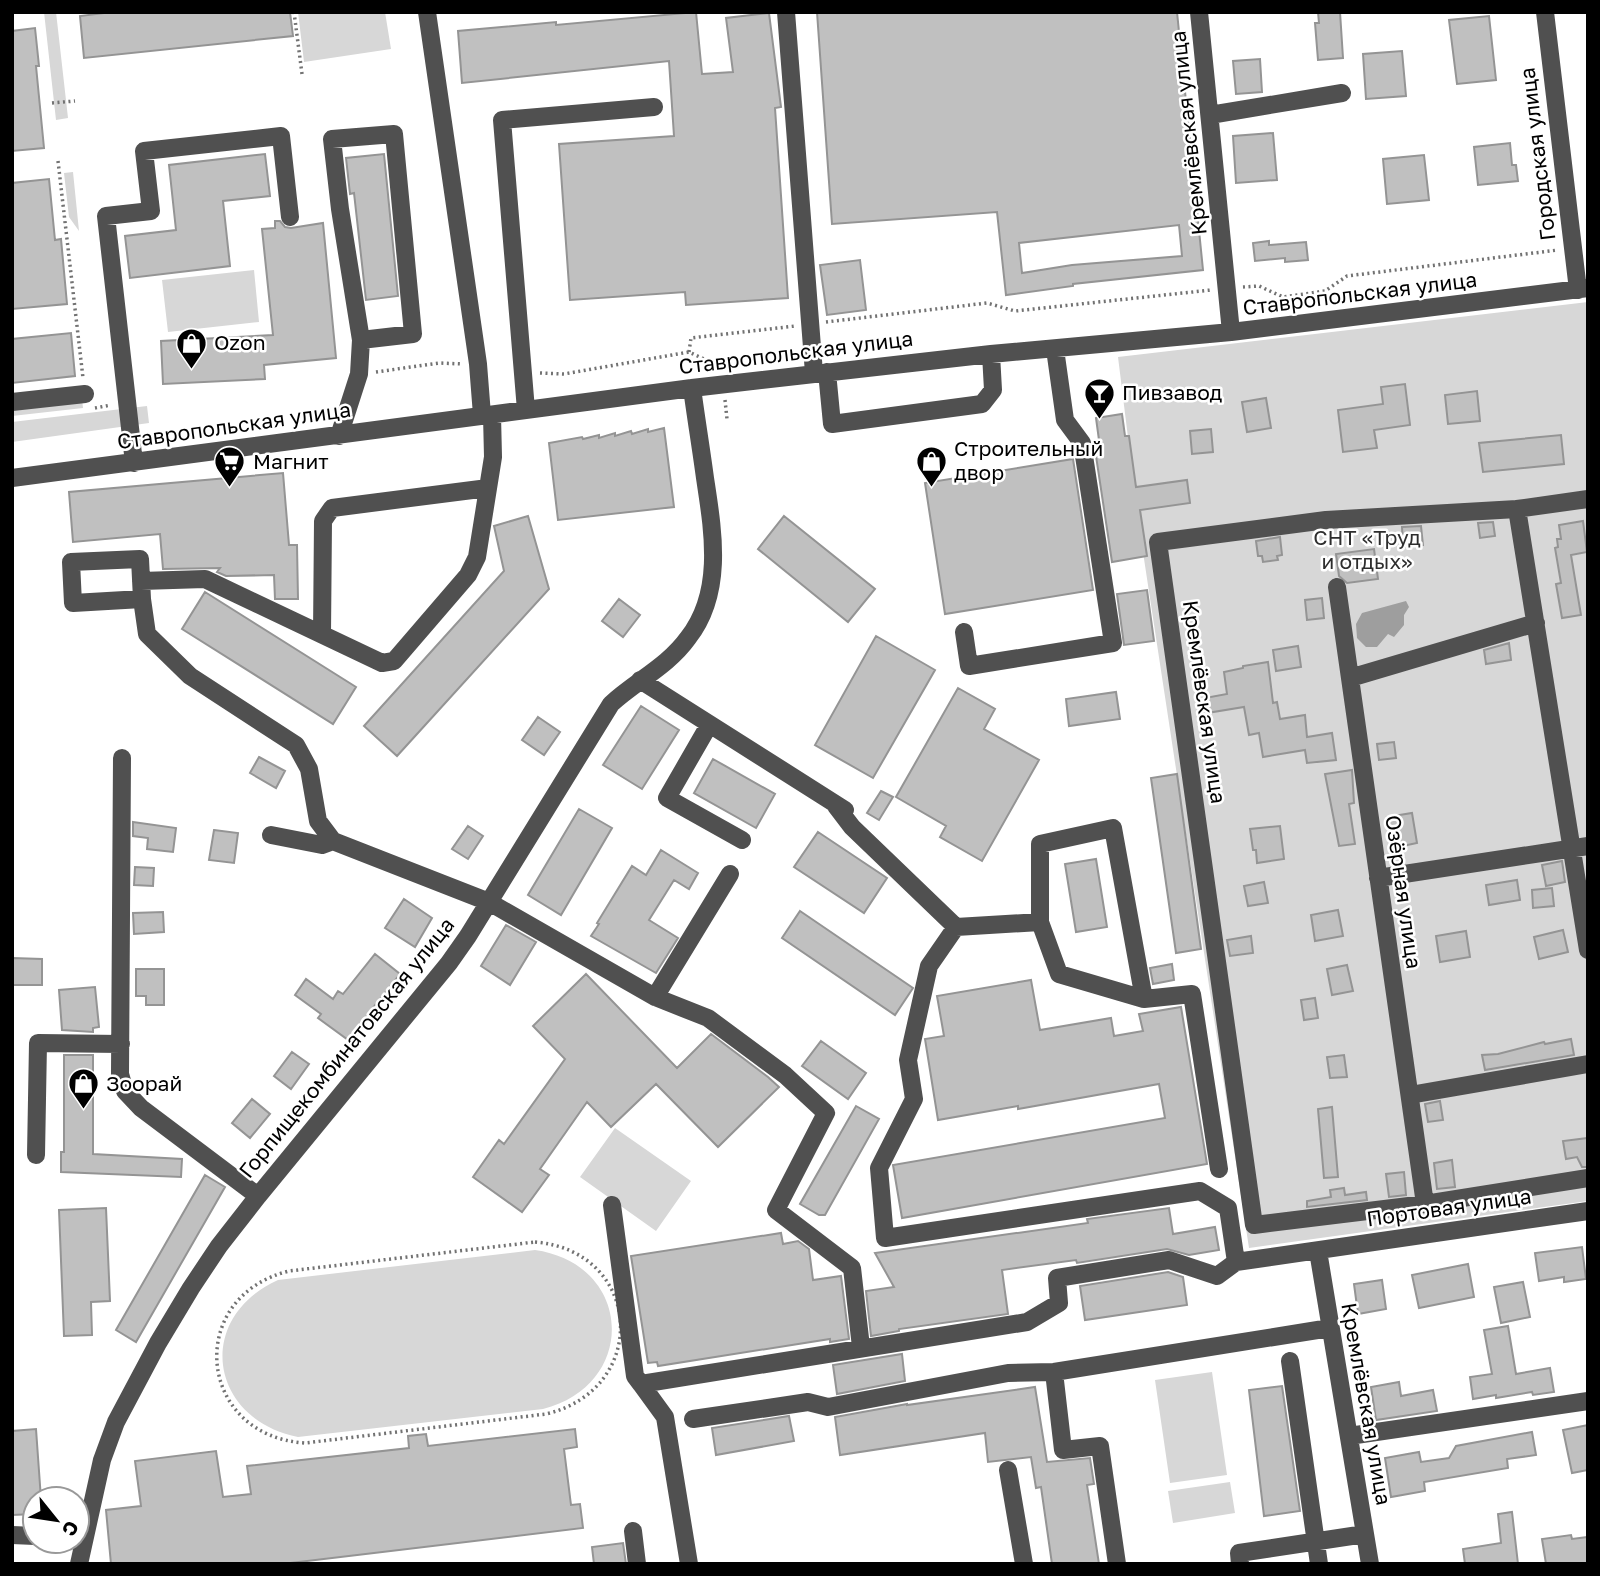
<svg xmlns="http://www.w3.org/2000/svg" width="1600" height="1576" font-family="'Golos Text',sans-serif">
<rect width="100%" height="100%" fill="#fff"/>
<!-- green -->
<path fill="#d7d7d7" d="M44,12H56L68,118L56,120Z
M298,12H385L391,49L304,62Z
M73,172L79,231L69,217L64,173Z
M254,270L259,322L168,332L162,280Z
M1588,302V1201L1249,1248L1139,526L1118,357Z
M82,399L83,408L12,416V407Z
M147,406L149,423L12,442V422Z
M615,1128L691,1181L656,1231L580,1177Z
M535,1250C633,1264 639,1384 543,1409L298,1437C209,1419 194,1318 278,1280Z
M1212,1372L1227,1475L1170,1483L1155,1380Z
M1230,1482L1235,1513L1173,1523L1168,1491Z"/>
<!-- water -->
<path fill="#9e9e9e" d="M1406,601L1409,607L1404,615V625L1394,637L1388,634L1377,647H1366L1357,638L1356,624L1362,613Z"/>
<!-- building -->
<path fill="#c0c0c0" stroke="#949494" stroke-width="2" fill-rule="evenodd" d="M112,12H290L293,36L84,58L80,16Z
M696,12L702,74L733,72L726,18L769,13L781,107L775,108L788,298L686,305L685,292L570,300L559,144L674,136L669,61L462,83L458,31L556,22V25Z
M817,12H1177L1203,270L1073,284V286L1006,295L997,212L832,224ZM1179,225L1182,256L1072,265L1022,273L1019,243Z
M1318,12H1340L1343,58L1318,60L1315,23H1319Z
M1489,16L1496,80L1457,84L1449,20Z
M35,28L39,66H36L44,148L12,151V31Z
M1402,51L1406,96L1366,99L1363,54Z
M1260,59L1262,92L1236,94L1233,61Z
M1273,133L1277,180L1236,183L1233,136Z
M1510,143L1512,165H1516L1518,181L1478,185L1474,147Z
M265,154L270,196L223,201L230,266L130,278L125,236L176,230L169,165Z
M384,154L398,296L366,300L354,193L350,194L346,158Z
M1424,155L1429,200L1387,204L1383,159Z
M49,179L55,240L61,239L67,304L12,309V183Z
M275,221H280L285,227L291,228L323,223L336,358L264,365L265,379L163,384L161,341L273,335L262,229L275,228Z
M1269,241V245L1306,242L1308,260L1285,262V258L1255,261L1253,243Z
M860,260L866,310L827,315L820,265Z
M71,333L75,376L12,383V339Z
M1405,384L1410,425L1374,430L1377,448L1343,452L1338,410L1383,404L1381,387Z
M1477,391L1480,421L1448,424L1445,395Z
M1266,398L1271,428L1247,432L1242,402Z
M1122,414L1125,436H1129L1136,487L1187,480L1190,503L1140,510L1147,556L1112,562L1096,456H1098L1096,440H1099L1096,418Z
M664,428L674,507L558,520L549,443L582,437L583,439L599,435V438L615,433V436L631,431L632,434L648,429V432Z
M1211,429L1213,452L1192,454L1190,431Z
M1561,435L1564,464L1483,472L1479,443Z
M1073,459L1093,590L945,614L925,483Z
M283,473L289,545H297L298,599H275L274,575L226,576L217,572L220,568L163,569L160,534L73,542L69,492Z
M528,516L549,589L397,756L364,726L504,571L494,526Z
M784,516L875,589L848,622L758,549Z
M1583,521L1587,552L1571,555L1581,615L1562,618L1556,584L1561,583L1555,548L1558,547L1557,539H1561L1559,525Z
M1493,522L1495,536L1480,538L1478,523Z
M1421,526L1423,545L1403,547L1402,527Z
M1280,537L1282,555L1277,556L1278,560L1263,562L1262,556H1258L1256,541Z
M1374,549L1378,579L1347,583L1339,576L1336,554Z
M1147,590L1154,641L1124,645L1117,594Z
M205,592L356,687L333,724L182,629Z
M1322,598L1324,618L1307,620L1305,600Z
M619,599L640,615L623,637L602,621Z
M876,636L935,670L873,778L815,745Z
M1509,643L1511,660L1486,664L1484,650Z
M1298,646L1301,667L1276,671L1273,650Z
M1268,662L1273,703L1277,702L1280,719L1305,715L1307,737L1332,733L1336,760L1307,763L1305,750L1263,757L1259,733L1249,735L1244,707L1207,713L1205,698L1227,694L1224,672L1243,668V666Z
M958,688L995,709L984,729L1039,760L982,861L940,837L946,826L896,797Z
M1116,692L1120,719L1069,726L1066,699Z
M641,706L679,730L642,789L603,765Z
M538,717L560,732L544,755L522,740Z
M1394,742L1396,758L1379,760L1377,744Z
M259,757L285,771L276,788L250,773Z
M713,759L775,794L756,828L694,793Z
M1352,770L1354,803L1349,804L1355,844L1339,846L1325,774Z
M1177,774L1201,949L1176,953L1151,778Z
M881,791L893,797L879,820L867,813Z
M579,809L612,828L561,915L528,895Z
M1412,813L1417,843L1393,848L1387,817Z
M133,822L176,828L173,852L147,849L148,838L133,836Z
M468,826L483,836L468,859L452,849Z
M1280,826L1284,859L1257,863L1256,850H1253L1250,829Z
M214,830L238,833L234,863L209,860Z
M818,832L887,878L864,913L794,867Z
M661,850L698,873L689,889L674,880L649,920L678,938L656,973L591,936L599,924L597,923L632,866L646,875Z
M1096,859L1107,927L1076,932L1065,864Z
M1562,861L1565,882L1546,886L1542,865Z
M135,867L154,868L153,886L134,885Z
M1517,880L1520,900L1489,905L1486,885Z
M1264,882L1268,903L1248,906L1244,886Z
M1552,888L1554,906L1533,908L1532,890Z
M404,899L432,918L415,947L385,928Z
M1338,910L1343,936L1315,941L1311,915Z
M800,911L913,988L895,1015L782,938Z
M163,912L164,932L134,934L133,913Z
M506,925L536,942L510,985L481,966Z
M1563,930L1568,952L1539,959L1534,937Z
M1466,931L1470,957L1440,962L1436,936Z
M1251,936L1253,953L1230,956L1227,940Z
M375,954L400,974L368,1014L371,1016L351,1042L318,1018L321,1014L295,995L306,979L333,999L338,991L343,994Z
M12,958L42,959V985H12Z
M1172,964L1174,980L1153,984L1150,968Z
M1347,965L1353,991L1332,995L1327,969Z
M136,969H164V1005H146V996H136Z
M586,974L677,1068L711,1034L768,1077L779,1087L718,1147L656,1084L611,1127L587,1102L540,1169L549,1175L522,1212L473,1177L499,1140L504,1144L565,1059L533,1026Z
M1031,980L1040,1030L1111,1018L1114,1036L1143,1031L1139,1014L1181,1007L1207,1164L902,1218L893,1165L1165,1118L1159,1084L1018,1109V1106L938,1120L925,1039L944,1036L937,996Z
M95,987L99,1027L93,1028V1032L62,1030L59,990Z
M1315,998L1318,1018L1304,1020L1301,1000Z
M1571,1039L1574,1055L1485,1070L1482,1055L1498,1054L1544,1042L1545,1044Z
M821,1041L866,1073L848,1099L802,1066Z
M292,1052L309,1064L291,1089L274,1076Z
M64,1055H93V1154L182,1159L181,1177L61,1172V1152H64Z
M1344,1055L1347,1077L1330,1078L1327,1057Z
M252,1099L270,1114L250,1138L232,1123Z
M1440,1101L1443,1120L1428,1122L1425,1104Z
M856,1106L879,1119L825,1215H819L800,1204Z
M1332,1107L1338,1177L1324,1178L1318,1109Z
M1588,1138V1167H1582L1577,1157L1566,1159L1563,1141Z
M1452,1160L1455,1187L1437,1189L1434,1163Z
M1404,1172L1406,1195L1389,1197L1386,1174Z
M205,1175L225,1187L136,1342L116,1330Z
M1344,1188L1345,1195L1366,1192L1367,1200L1307,1207V1201L1331,1197L1330,1190Z
M106,1208L110,1301L91,1302L92,1335L64,1336L59,1210Z
M1169,1208L1173,1234L1215,1227L1219,1250L1189,1255L1167,1249L1077,1263L1076,1260L1002,1270L1008,1314L899,1329V1331L871,1336L866,1291L894,1287L875,1253L1088,1223L1087,1219Z
M781,1233L783,1244L798,1241L809,1249L813,1280L841,1276L849,1339L830,1342V1339L658,1366L657,1362L648,1363L631,1256Z
M1582,1247L1586,1279L1564,1282V1277L1539,1281L1535,1253Z
M1468,1264L1474,1297L1419,1308L1412,1275Z
M1168,1272L1183,1277L1187,1305L1085,1320L1080,1286Z
M1382,1280L1386,1309L1358,1314L1354,1284Z
M1523,1282L1530,1317L1501,1323L1494,1287Z
M1508,1326L1516,1374L1550,1368L1554,1392L1533,1395L1532,1392L1496,1398V1395L1473,1399L1470,1377L1492,1374L1484,1330Z
M902,1354L905,1381L837,1394L833,1365Z
M1399,1382L1401,1396L1433,1390L1437,1411L1376,1420L1371,1387Z
M1282,1386L1300,1511L1264,1516L1249,1390Z
M1035,1387L1047,1462L1090,1458L1094,1484L1087,1485L1099,1564H1052L1041,1487L1036,1488L1031,1457L988,1462L985,1433L840,1455L835,1417L907,1404V1405Z
M789,1416L794,1441L716,1455L712,1428Z
M1588,1425V1470L1572,1473L1563,1430Z
M36,1429L41,1499H35V1514L12,1515V1431Z
M575,1429L577,1447L564,1449L571,1505L580,1504L583,1528L282,1564H111L106,1510L141,1506L135,1461L216,1451L223,1497L251,1494L247,1466L409,1448L408,1436L426,1434L428,1446Z
M1532,1432L1536,1455L1507,1459L1508,1468L1424,1482L1425,1491L1391,1497L1385,1458L1419,1452L1421,1462L1449,1458L1456,1446Z
M1512,1512L1518,1564H1465L1463,1549L1501,1543L1498,1514Z
M1571,1535L1572,1539L1588,1537V1564H1546L1542,1539Z
M623,1543L626,1564H594L592,1547Z"/>
<g fill="none" stroke-linecap="round" stroke-linejoin="round">
<!-- path -->
<path stroke="#727272" stroke-width="3.5" stroke-dasharray="2 3.5" stroke-linecap="butt" d="M294,12L302,74
M52,103L75,101
M58,161L83,378
M1243,287L1259,286L1283,297L1325,291L1347,276L1558,250
M826,322L987,303L1015,311L1211,290
M689,352L691,338L795,326
M376,372L439,363L463,364
M540,373L564,374L689,352L719,366
M725,400L727,419
M95,408L111,405
M535,1242C643,1251 651,1389 546,1414L305,1443C197,1436 184,1297 289,1271Z"/>
<!-- minor -->
<path stroke="#505050" stroke-width="18" d="M427,12L478,364L482,415
M786,12L814,373
M1199,12L1231,332
M1545,12L1578,290
M1210,115L1342,93
M827,372L832,424L982,404L993,390L991,354
M12,402L85,394
M526,410L502,120L654,107
M339,436L359,374L361,340L340,209L332,139L394,134L413,334L361,340
M134,463L106,216L151,211L144,151L281,136L290,217
M12,478L692,388L991,354L1231,332L1588,288
M1588,499L1517,509L1326,520L1158,542L1254,1225L1425,1204L1588,1178
M1517,509L1588,950
M140,559L142,599L73,603L71,562Z
M141,581L205,579L382,663L394,661L468,575L477,557L493,457L492,415
M1337,587L1425,1204
M142,599L147,634L190,676L296,745L309,769L318,821L333,841L489,902L655,997L708,1018L785,1075L826,1113L776,1210L852,1268L861,1347
M964,632L969,666L1113,643L1082,443L1065,420L1055,349
M322,634L323,521L332,508L488,488
M1350,678L1536,623
M640,680L845,810
M709,725L667,798L742,840
M122,758L120,1074L125,1091L141,1108L258,1196
M836,806L852,827L956,927L1040,922L1059,974L1144,999L1192,994L1219,1169
M271,835L322,845L333,841
M1378,878L1588,846
M1040,922V844L1113,828L1144,999
M956,927L929,966L908,1060L914,1099L879,1168L885,1238L1200,1191L1228,1208L1236,1262L1588,1211
M655,997L730,874
M1410,1095L1588,1064
M36,1155L38,1043L121,1044
M612,1205L635,1376L641,1384
M1318,1251L1370,1564
M1290,1361L1319,1564
M1054,1372L1063,1450L1100,1446L1117,1564
M693,1419L808,1402L828,1407L1008,1373L1054,1372L1330,1328
M1349,1436L1588,1401
M1008,1470L1024,1564
M633,1531L637,1564
M12,1535L35,1536
M79,1564L102,1460L116,1422L158,1343L191,1288L219,1246L258,1196L449,963L468,936L611,704C636,681 668,666 688,638C724,592 713,531 705,478C701,448 696,418 692,388
M689,1564L665,1417L641,1384L1027,1322L1059,1303L1057,1278L1169,1260L1217,1276L1236,1262
M1240,1564L1239,1553L1365,1534"/>
</g>
<!-- icons -->
<defs>
<symbol id="shop-pin" viewBox="-11 -11 22 30"><path d="M0 17L-7.5 6A9.5 9.5 0 1 1 7.5 6Z" fill="#000" stroke="#fff"/><path d="M-5-2.5h2.3a2.7 3.5 0 0 1 5.4 0H5L5.5 6h-11ZM-1.5-2.5h3a1.5 2.3 0 0 0-3 0Z" fill="#fff"/></symbol>
<symbol id="bar-pin" viewBox="-11 -11 22 30"><path d="M0 17L-7.5 6A9.5 9.5 0 1 1 7.5 6Z" fill="#000" stroke="#fff"/><path d="M-6-5H6L.8 .8V4.5H3.5V6h-7V4.5H-.8V.8Z" fill="#fff"/></symbol>
<symbol id="supermarket-pin" viewBox="-11 -11 22 30"><path d="M0 17L-7.5 6A9.5 9.5 0 1 1 7.5 6Z" fill="#000" stroke="#fff"/><path d="M-6-5.5h2.5l.6 2H6L4.5 2H-2.5L-4.4-4H-6ZM-1.5 3.2a1.3 1.3 0 1 0 .1 0ZM3 3.2a1.3 1.3 0 1 0 .1 0Z" fill="#fff"/></symbol>
</defs>
<g fill-rule="evenodd">
<use href="#shop-pin" x="174" y="326" width="35" height="47"/>
<use href="#bar-pin" x="1082" y="376" width="35" height="47"/>
<use href="#shop-pin" x="914" y="444" width="35" height="47"/>
<use href="#supermarket-pin" x="212" y="444" width="35" height="47"/>
<use href="#shop-pin" x="66" y="1066" width="35" height="47"/>
</g>
<g text-anchor="middle" stroke-width="5" stroke-linejoin="round" paint-order="stroke">
<!-- street labels -->
<g font-size="21" fill="#000" stroke="#fff">
<text transform="translate(1189 133) rotate(-96)" y="7">Кремлёвская улица</text>
<text transform="translate(1538 154) rotate(-97)" y="7">Городская улица</text>
<text transform="translate(1360 294) rotate(-7)" y="7">Ставропольская улица</text>
<text transform="translate(796 353) rotate(-7)" y="7">Ставропольская улица</text>
<text transform="translate(234 426) rotate(-8)" y="7">Ставропольская улица</text>
<text transform="translate(1204 702) rotate(82)" y="7">Кремлёвская улица</text>
<text transform="translate(1403 892) rotate(82)" y="7">Озёрная улица</text>
<text transform="translate(347 1048) rotate(-51)" y="7">Горпищекомбинатовская улица</text>
<text transform="translate(1449 1208) rotate(-8)" y="7">Портовая улица</text>
<text transform="translate(1366 1404) rotate(80)" y="7">Кремлёвская улица</text>
</g>
<!-- poi labels -->
<g font-size="21" fill="#000" stroke="#fff" text-anchor="start">
<text x="214" y="350">Ozon</text>
<text x="1122" y="400">Пивзавод</text>
<text x="954" y="456">Строительный<tspan x="954" dy="24">двор</tspan></text>
<text x="253" y="469">Магнит</text>
<text x="106" y="1091">Зоорай</text>
</g>
<!-- park labels -->
<g font-size="21" fill="#2e2e2e" stroke="#fff">
<text x="1367" y="545">СНТ «Труд<tspan x="1367" dy="24">и отдых»</tspan></text>
</g>
</g>
<!-- border -->
<rect width="1600" height="1576" fill="none" stroke="#000000" stroke-width="28"/>
<!-- north arrow -->
<g transform="translate(56 1520) rotate(120)"><circle r="33" fill="#ffffff" stroke="#999999" stroke-width="2"/>
<path d="M0-5L12 26L0 18L-12 26Z" fill="#000000"/>
<text y="-10" font-size="19" font-weight="bold" text-anchor="middle" fill="#000000">С</text>
</g>
</svg>
